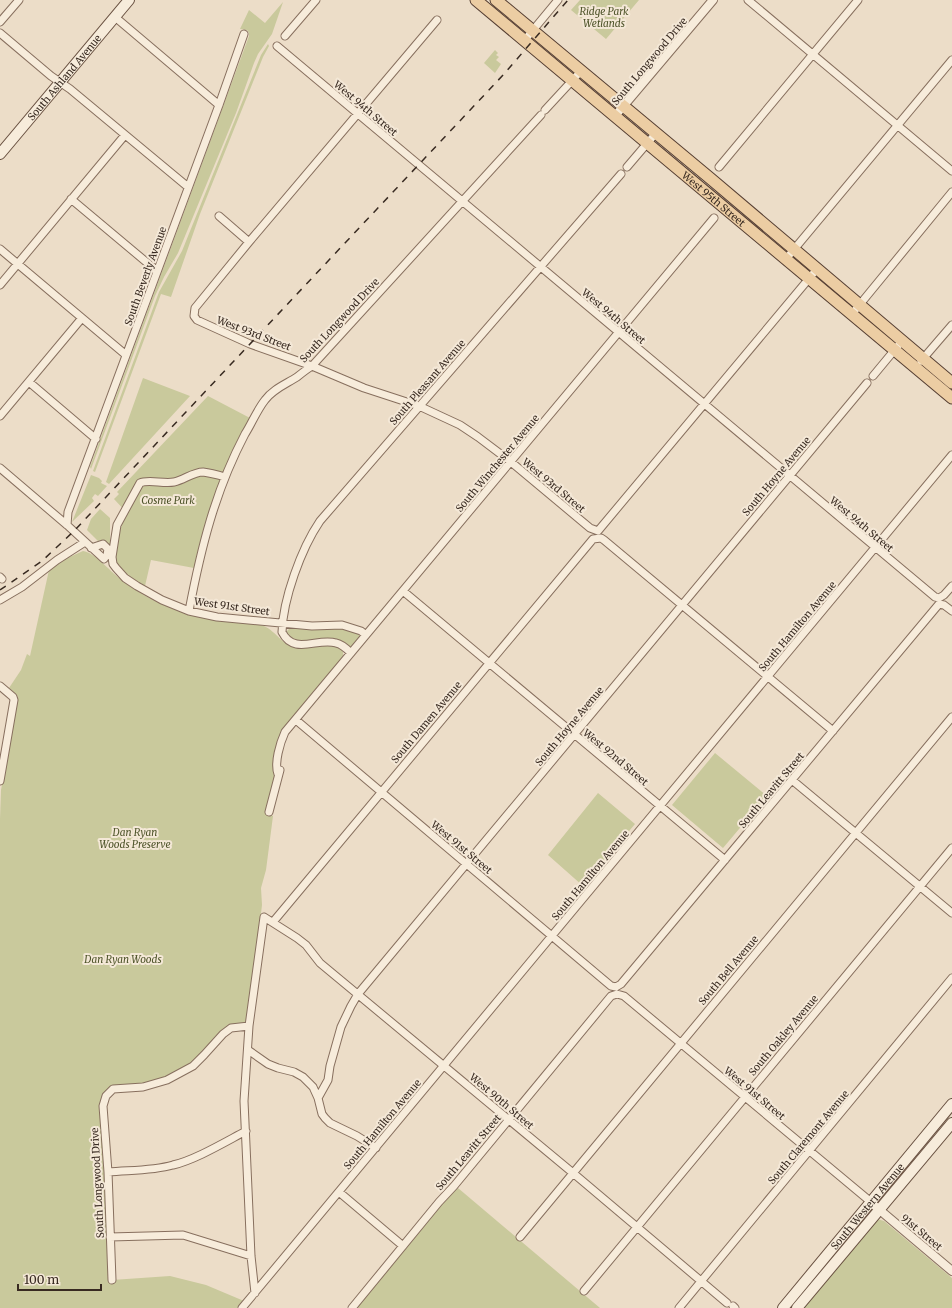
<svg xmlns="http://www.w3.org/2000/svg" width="952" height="1308" font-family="Merriweather,serif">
<rect width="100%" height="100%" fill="#ecddc8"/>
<!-- green -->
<path fill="#c9c99c" d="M580,0H639L606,39L571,10Z
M283,2L272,34L258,54L254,63L236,113L178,253L164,277L155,296L91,469L90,467L249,36V33L247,30L240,29L249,10L265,23Z
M268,44L269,46L263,57L200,214L171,297L161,294L95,472L93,471L159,292L182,251L261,55Z
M495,50L498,53L496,55L499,57L496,60L501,64L495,73L484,63Z
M143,378L190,396L109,484L106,482Z
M208,396L250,418C224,466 205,515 194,568L151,560L145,586C136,580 121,573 116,563C110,553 122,524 127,513L114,499L119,494L117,492Z
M91,475L99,478L102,481L101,483L107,486L98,496L95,494L92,498L94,501L72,522Z
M100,509L110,518V550L107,543L102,540L98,541L87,530L91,519Z
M83,551C94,552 110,571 119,578C134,590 151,600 169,607C185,614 202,618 219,621C231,623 253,621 264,626C277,632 282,646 299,648C315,650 325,641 341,649L343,652V657L284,730L276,778L267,813L273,816L266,870L261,888L262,905L248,1020L246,1022L231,1025L196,1060L183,1069L168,1077L150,1083L112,1086L103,1095L112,1280L170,1276L206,1285L244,1301L238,1308H0V819L1,790L18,699L17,695L9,688L21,670L27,654L30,656L49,570L63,560Z
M291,627L313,630L333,628L343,629L358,634L360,636L351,647H350L302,642L291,639L286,632Z
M715,753L767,796L723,848L672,805Z
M598,793L635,824L583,886L548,855Z
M458,1188L600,1308H355L441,1204Z
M877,1219L884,1221L952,1278V1308H802Z"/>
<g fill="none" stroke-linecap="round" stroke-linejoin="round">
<defs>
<path id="minor" d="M748,0L952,171
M115,17L219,105
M437,20L249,242L195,308L194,316L197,320L250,344L312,366L364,388L419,406L460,425L478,437L511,462L590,528L598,531L817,269
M0,22L19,0
M0,33L51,76L70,89L188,187
M285,36L316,0
M524,41L558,0
M277,46L935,597L939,598L944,595L952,586
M545,110L581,71
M627,167L656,133
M719,167L858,0
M71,199L157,271
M219,216L249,242
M0,249L126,355
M786,259L952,60
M0,285L125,135
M852,314L952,192
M921,361L952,325
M873,376L902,341
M29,382L96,439
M0,416L82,318
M0,468L67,525L104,559L107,555L108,549L103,544L91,548
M225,477C218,475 211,473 203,472C193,472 184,480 174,482C163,484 148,479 140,483L117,525L112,557L113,564L116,568L125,578L137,586L162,600L189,611L217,617L312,626L342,625L361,631L366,635
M67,525L68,512L219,105L244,34
M0,577L2,579
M403,591L725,860
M0,600L22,587L57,560L85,542
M189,611C201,548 215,491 245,434C252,423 257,410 265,400C273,389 286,384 297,377C302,373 307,369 312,366L541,115
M351,653C347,649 342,644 336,643C318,637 294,656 282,632C283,599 301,549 320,521L621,174
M0,686L13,697L14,700L0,781
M296,720L611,986L616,987L621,984L939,604L944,605L952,611
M278,774C274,763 280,743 285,732L714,218
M792,780L952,913
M269,812L280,770
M273,922L593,539L601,538L604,540L833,731
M248,1050L268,1064L278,1068L294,1072L303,1077L313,1087L318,1098L322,1114L325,1118L330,1123L357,1136L376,1148
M318,1098L328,1080L330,1066L341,1027L351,1006L358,994L867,383
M108,1172C130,1170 152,1171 173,1165C195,1160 225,1142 246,1131
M339,1192L403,1246
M110,1237L183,1235L251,1256
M520,1237L952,717
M112,1280L108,1172L103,1106L106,1096L113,1089L143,1087L167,1080L193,1066L204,1055L223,1034L231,1028L249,1026
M584,1291L952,848
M255,1293L251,1256L244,1101L249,1026L264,917L297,938L306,945L320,963L573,1173L727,1303
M733,1306L735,1308
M242,1308L952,455
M352,1308L439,1202L454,1186L611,996L617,994L624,996L871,1202
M679,1308L952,978"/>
<path id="tertiary" d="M615,116L713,0
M875,1206L952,1271"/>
<g id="secondary">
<path id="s1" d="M0,154L129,0"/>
<path id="s2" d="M783,1308L952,1104"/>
<path d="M797,1308L952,1123"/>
</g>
<g id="primary">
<path id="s3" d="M476,0L952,398"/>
<path d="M496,0L711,179L952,383"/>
</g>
</defs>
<!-- minor casing -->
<use href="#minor" stroke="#876f5e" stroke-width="9"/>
<!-- tertiary casing -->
<use href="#tertiary" stroke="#876f5e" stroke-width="10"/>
<!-- secondary casing -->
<use href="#secondary" stroke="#695141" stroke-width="12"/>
<!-- primary casing -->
<use href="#primary" stroke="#553e32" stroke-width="13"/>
<!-- minor -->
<use href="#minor" stroke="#f7ecdb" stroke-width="7"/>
<!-- tertiary -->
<use href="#tertiary" stroke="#f7ecdb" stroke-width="8"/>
<!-- secondary -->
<use href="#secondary" stroke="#f7ecdb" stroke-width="10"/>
<!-- primary -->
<use href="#primary" stroke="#eccda3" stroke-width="11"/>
<!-- rail -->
<path stroke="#382a21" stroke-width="1.5" stroke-dasharray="7 7" stroke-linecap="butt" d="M0,590L42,561L74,531L504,74L568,0"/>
</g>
<g text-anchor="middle" stroke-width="4" stroke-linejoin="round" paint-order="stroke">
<!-- park labels -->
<g font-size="10" font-style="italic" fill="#4d5329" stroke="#f4e8d7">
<text x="604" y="15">Ridge Park<tspan x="604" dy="12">Wetlands</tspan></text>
<text x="168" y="504">Cosme Park</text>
<text x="135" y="836">Dan Ryan<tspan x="135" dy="12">Woods Preserve</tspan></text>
<text x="123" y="963">Dan Ryan Woods</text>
</g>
<!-- street labels -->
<g font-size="10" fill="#382a21" stroke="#f4e8d7">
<text transform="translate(649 61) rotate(-50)" y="4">South Longwood Drive</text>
<text dy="4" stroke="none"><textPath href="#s1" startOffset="100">South Ashland Avenue</textPath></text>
<text transform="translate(366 108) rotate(40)" y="4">West 94th Street</text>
<text dy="4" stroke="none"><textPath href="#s3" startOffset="310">West 95th Street</textPath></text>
<text transform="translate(145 276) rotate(-70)" y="4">South Beverly Avenue</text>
<text transform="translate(614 316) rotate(40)" y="4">West 94th Street</text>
<text transform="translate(339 320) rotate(-47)" y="4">South Longwood Drive</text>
<text transform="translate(254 333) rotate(21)" y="4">West 93rd Street</text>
<text transform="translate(427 382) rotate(-49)" y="4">South Pleasant Avenue</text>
<text transform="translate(497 463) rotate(-50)" y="4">South Winchester Avenue</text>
<text transform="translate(776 476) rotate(-50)" y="4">South Hoyne Avenue</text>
<text transform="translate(554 485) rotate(40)" y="4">West 93rd Street</text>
<text transform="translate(862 524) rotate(40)" y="4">West 94th Street</text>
<text transform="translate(232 606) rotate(8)" y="4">West 91st Street</text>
<text transform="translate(797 626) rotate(-50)" y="4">South Hamilton Avenue</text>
<text transform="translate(426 722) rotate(-50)" y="4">South Damen Avenue</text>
<text transform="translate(569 726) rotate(-50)" y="4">South Hoyne Avenue</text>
<text transform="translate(616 757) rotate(40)" y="4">West 92nd Street</text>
<text transform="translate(771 790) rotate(-50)" y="4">South Leavitt Street</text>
<text transform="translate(462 847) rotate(40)" y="4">West 91st Street</text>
<text transform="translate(590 875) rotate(-50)" y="4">South Hamilton Avenue</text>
<text transform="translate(728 970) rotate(-50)" y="4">South Bell Avenue</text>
<text transform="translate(783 1035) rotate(-50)" y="4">South Oakley Avenue</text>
<text transform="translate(755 1093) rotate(40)" y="4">West 91st Street</text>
<text transform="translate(502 1101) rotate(40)" y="4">West 90th Street</text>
<text transform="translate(382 1124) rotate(-50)" y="4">South Hamilton Avenue</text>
<text transform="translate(808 1137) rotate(-50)" y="4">South Claremont Avenue</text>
<text transform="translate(468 1152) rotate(-50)" y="4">South Leavitt Street</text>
<text transform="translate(97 1183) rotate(-93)" y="4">South Longwood Drive</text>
<text dy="4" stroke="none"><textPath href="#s2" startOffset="132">South Western Avenue</textPath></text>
<text transform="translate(922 1232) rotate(40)" y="4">91st Street</text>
</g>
</g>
<!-- scale -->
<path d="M18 1284v6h83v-6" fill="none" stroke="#382a21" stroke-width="2"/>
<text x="24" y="1284" font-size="12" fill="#382a21" stroke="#f4e8d7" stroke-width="3" paint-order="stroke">100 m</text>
</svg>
